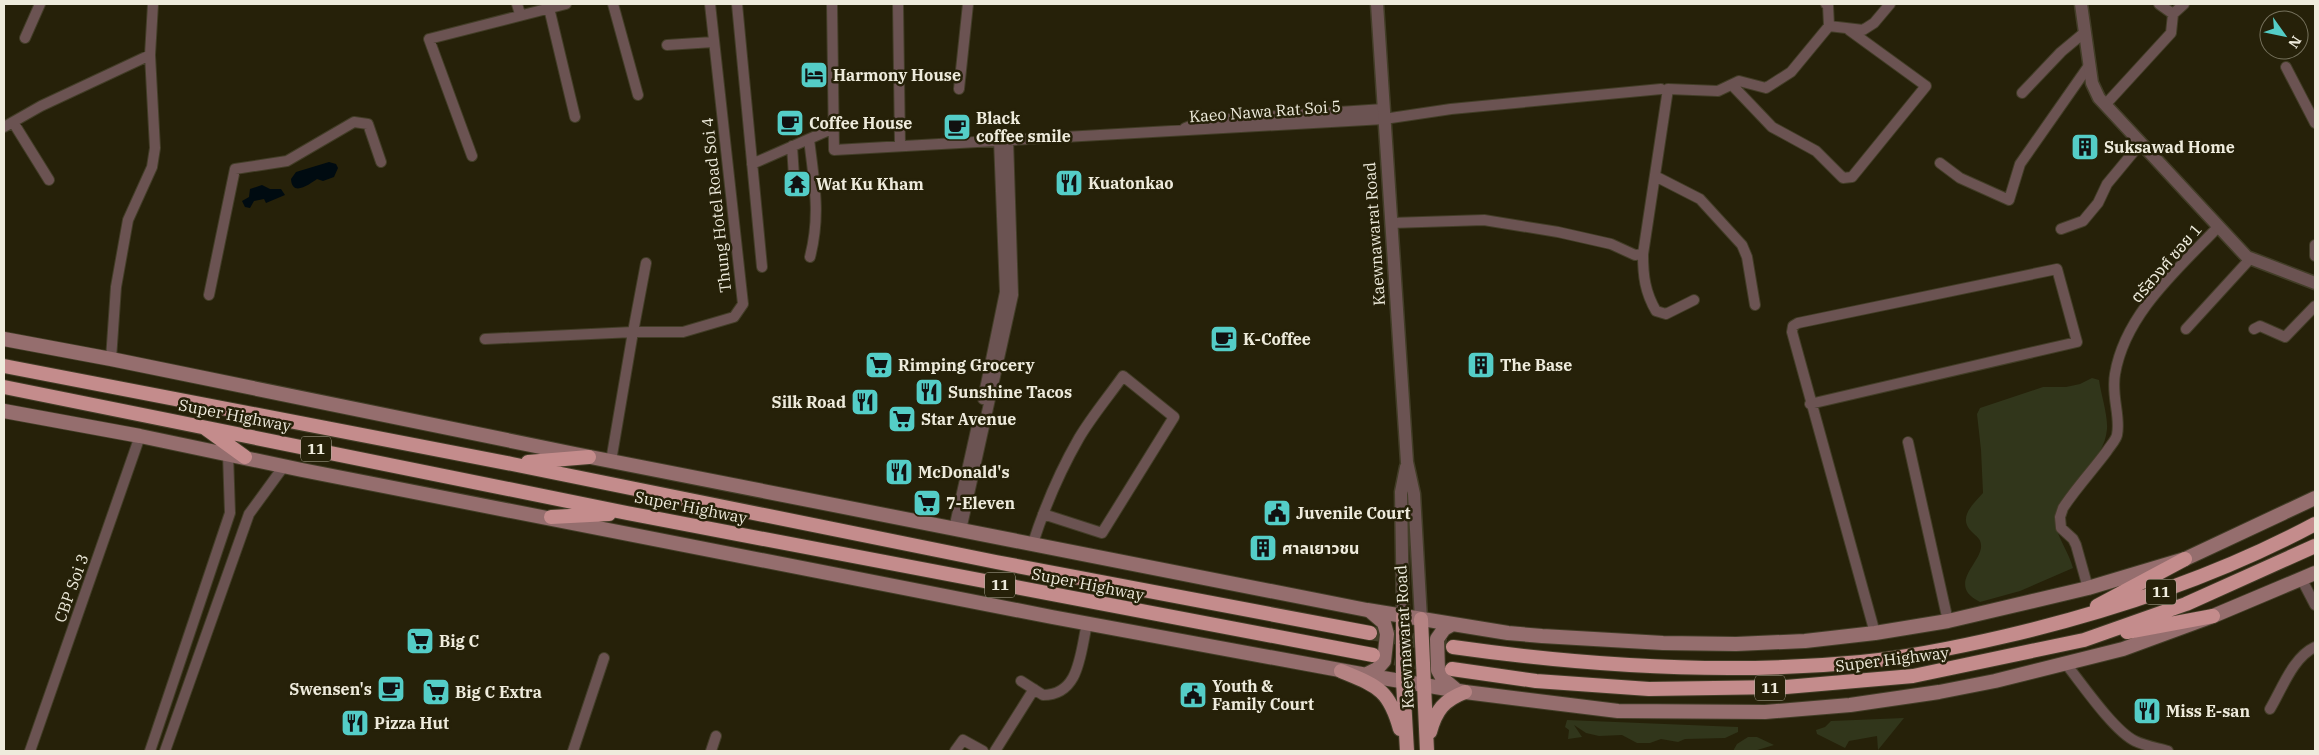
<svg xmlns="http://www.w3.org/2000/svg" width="2319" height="755" font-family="'IBM Plex Serif','Noto Sans Thai',serif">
<rect width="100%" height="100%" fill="#262109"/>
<!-- green -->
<path fill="#31361b" d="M2092,378L2099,380C2101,394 2108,416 2107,429C2104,468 2053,490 2056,525C2056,534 2070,555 2073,568L2020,591L1980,602C1945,585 1983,562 1981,545C1981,539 1976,536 1972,532C1957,518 1973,504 1983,493L1981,450L1977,414L1980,408L2043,387H2066L2080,384Z
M1904,718L1878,750L1877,736L1849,741L1845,748L1817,734L1816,730L1825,727L1831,721Z
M1567,720L1738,727V732L1725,738L1685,739L1678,742L1661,739L1650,743H1637L1622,735L1599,736L1586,733L1574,725L1582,737L1568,739L1569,730L1565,727Z
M1748,737H1757L1774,745L1754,751H1733L1737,744Z"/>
<!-- water -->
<path fill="#000b11" d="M329,162L336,164L338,168L334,177L323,181L317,179C311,183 292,198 291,179L296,172Z
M262,185L270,189H281L285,195L266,203L264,199L254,201L250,208L245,207L242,201L249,197L250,189Z"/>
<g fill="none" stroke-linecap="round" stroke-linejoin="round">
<!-- trunk-tunnel -->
<path stroke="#443f29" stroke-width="14" stroke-dasharray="14 7" stroke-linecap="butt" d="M1370,633L1453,647
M1374,655L1434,665"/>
<defs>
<path id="minor" d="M517,4L520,14
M613,4L638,95
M737,4L762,267
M832,4L834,150L1384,119L1451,109L1661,89
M898,4L900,146
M1826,4L1828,5L1829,26
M2159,4L2173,14L2184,4
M549,8L575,117
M25,38L40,4
M667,45L713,42
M2286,67L2315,123
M1732,85L1772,127L1816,151L1843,178L1852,177L1926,86L1849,30
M959,89L968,4
M2022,93L2061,52L2085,32
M2105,105L2171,33L2173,14
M13,122L49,180
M4,127L41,106L150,55
M1185,128L1202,121L1384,109
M809,139C814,182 821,214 810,257
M792,146L795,192
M472,156L429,39L566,4
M1940,163L1960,178L2009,200L2020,164L2090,64
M752,164L834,128
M1655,176L1700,199L1742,245L1747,257L1755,305
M1391,223L1484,220L1558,232L1611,244L1635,255L1643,254L1668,89L1718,91L1739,81L1766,88L1791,72L1829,26L1863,30L1874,23L1890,4
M2061,229L2083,221L2098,203L2107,184L2141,143
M2315,245V256
M1643,254C1643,276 1645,292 1656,311L1666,314L1694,300
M209,295L235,169L287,161L354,122L368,124L381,162
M2186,329L2250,259
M2254,329L2260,326L2285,337L2315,306
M485,339L633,332L646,263
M111,359L116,287L128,220L152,167L155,148L150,55L153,4
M983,399L1005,292L999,140
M1810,404L2077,342L2057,269L1798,323L1793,326L1792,332L1875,633
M1908,442L1948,621
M611,461L633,332H683L734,317L743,304L710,4
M954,529L978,421
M961,530L1013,295L1008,139
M1033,543C1045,506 1060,471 1079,438C1092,416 1109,396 1123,376L1174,417L1102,533L1043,514
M2302,580L2315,605
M2088,588L2076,545L2073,539L2061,528L2060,517L2063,508C2076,488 2093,470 2107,451C2110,446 2116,440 2117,435C2121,417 2111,396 2115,374C2125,314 2178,269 2218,227
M2066,664C2082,684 2114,731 2135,741C2145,746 2158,748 2168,751
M1021,681L1043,695C1080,695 1080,653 1087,624
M2270,709C2282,689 2293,657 2315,647
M30,751L140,436
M150,751L230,513L228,454
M165,751L249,514L284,466
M573,751L604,658
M711,751L716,736
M955,751L963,740L983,751
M995,751L1034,689"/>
<path id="tertiary" d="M1377,4L1407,462L1414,494L1421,619
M2081,4L2092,83L2099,98L2247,257L2315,283
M1403,616L1401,492L1406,467"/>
<path id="secondary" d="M4,339L111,359L575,454L1367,610L1508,633L1542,636L1663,643L1736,644L1805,641L1875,633L1948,621L2088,588L2185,559L2315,498
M4,411L140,436L302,470L1052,617L1383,678L1465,692L1618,711L1765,712L1850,705L1939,692L1995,681L2123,649L2213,616L2315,573
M1453,624L1444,629L1437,639L1438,670L1443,679L1455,689
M1365,675L1377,669L1384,661L1387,634L1384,623L1370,611"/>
<path id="primary" d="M1403,616V681L1407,751
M1421,619L1427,751
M1341,671C1377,686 1389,689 1400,729
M1430,732C1436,710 1444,700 1465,692"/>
<path id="trunk" d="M4,366L512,464L996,562L1370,633
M4,387L627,513L1373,655
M205,428L245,457
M528,462L589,457
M551,517L609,514
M2097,606L2185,559
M2127,632L2213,616
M1453,647C1587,666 1725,675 1861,662C1910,657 1959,647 2006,636C2113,611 2218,576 2315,524
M1452,669L1536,681L1649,689L1786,687L1913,676L2084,640L2186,604L2315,546"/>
</defs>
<!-- minor casing -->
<use href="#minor" stroke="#423d27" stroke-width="12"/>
<!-- tertiary casing -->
<use href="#tertiary" stroke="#423d27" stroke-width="15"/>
<!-- secondary casing -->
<use href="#secondary" stroke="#423d27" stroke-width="16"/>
<!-- primary casing -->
<use href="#primary" stroke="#423d27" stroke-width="16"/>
<!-- trunk casing -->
<use href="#trunk" stroke="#423d27" stroke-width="16"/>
<!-- minor -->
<use href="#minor" stroke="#6b5352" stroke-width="10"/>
<!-- tertiary -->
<use href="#tertiary" stroke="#6b5352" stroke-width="12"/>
<!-- secondary -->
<use href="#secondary" stroke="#956e6e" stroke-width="14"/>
<!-- primary -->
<use href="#primary" stroke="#b58383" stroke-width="14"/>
<!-- trunk -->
<use href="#trunk" stroke="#c48c8c" stroke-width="14"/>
</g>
<!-- icons -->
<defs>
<symbol id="hotel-square" viewBox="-11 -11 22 22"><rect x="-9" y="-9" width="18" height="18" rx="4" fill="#54cdc7" stroke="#262109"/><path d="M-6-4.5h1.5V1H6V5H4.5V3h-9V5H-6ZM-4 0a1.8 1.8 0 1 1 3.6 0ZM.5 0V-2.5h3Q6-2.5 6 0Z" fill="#111"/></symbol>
<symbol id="cafe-square" viewBox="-11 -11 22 22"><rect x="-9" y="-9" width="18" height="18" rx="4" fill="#54cdc7" stroke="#262109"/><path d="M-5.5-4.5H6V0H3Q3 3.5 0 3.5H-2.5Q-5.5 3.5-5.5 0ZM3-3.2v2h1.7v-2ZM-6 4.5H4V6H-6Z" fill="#111"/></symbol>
<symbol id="building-square" viewBox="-11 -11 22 22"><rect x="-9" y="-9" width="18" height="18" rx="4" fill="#54cdc7" stroke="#262109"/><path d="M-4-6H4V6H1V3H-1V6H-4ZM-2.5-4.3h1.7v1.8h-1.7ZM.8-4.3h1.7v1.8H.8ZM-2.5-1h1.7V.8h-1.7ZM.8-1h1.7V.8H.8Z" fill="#111"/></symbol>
<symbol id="restaurant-square" viewBox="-11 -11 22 22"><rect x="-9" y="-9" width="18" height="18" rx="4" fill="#54cdc7" stroke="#262109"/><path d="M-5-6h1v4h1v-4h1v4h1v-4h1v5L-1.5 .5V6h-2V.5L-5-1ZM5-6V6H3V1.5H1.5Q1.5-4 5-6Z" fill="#111"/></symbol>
<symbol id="temple-square" viewBox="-11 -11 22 22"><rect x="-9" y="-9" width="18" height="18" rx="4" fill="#54cdc7" stroke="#262109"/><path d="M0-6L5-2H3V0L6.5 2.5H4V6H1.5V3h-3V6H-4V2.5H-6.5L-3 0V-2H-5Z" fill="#111"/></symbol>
<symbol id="supermarket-square" viewBox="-11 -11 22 22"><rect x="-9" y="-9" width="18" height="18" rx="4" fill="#54cdc7" stroke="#262109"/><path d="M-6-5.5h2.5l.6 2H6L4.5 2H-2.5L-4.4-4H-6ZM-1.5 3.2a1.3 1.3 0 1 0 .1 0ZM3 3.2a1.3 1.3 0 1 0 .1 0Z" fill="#111"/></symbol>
<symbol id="civic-square" viewBox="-11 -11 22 22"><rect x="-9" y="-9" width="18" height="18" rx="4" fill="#54cdc7" stroke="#262109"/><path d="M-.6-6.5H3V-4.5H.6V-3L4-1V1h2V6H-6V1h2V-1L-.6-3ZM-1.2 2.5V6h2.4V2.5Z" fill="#111"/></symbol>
</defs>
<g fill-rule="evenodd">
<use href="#hotel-square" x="798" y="59" width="32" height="32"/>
<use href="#cafe-square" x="774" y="107" width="32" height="32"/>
<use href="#cafe-square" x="941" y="111" width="32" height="32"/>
<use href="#building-square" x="2069" y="131" width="32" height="32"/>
<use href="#restaurant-square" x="1053" y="167" width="32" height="32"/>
<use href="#temple-square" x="781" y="168" width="32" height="32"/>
<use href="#cafe-square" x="1208" y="323" width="32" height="32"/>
<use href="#supermarket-square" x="863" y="349" width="32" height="32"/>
<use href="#building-square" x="1465" y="349" width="32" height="32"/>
<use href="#restaurant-square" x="913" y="376" width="32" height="32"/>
<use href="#restaurant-square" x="849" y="386" width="32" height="32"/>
<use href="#supermarket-square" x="886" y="403" width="32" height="32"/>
<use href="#restaurant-square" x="883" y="456" width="32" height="32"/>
<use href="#supermarket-square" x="911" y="487" width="32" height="32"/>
<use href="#civic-square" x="1261" y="497" width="32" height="32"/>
<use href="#building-square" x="1247" y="532" width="32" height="32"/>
<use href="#supermarket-square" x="404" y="625" width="32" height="32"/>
<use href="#cafe-square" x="375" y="673" width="32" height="32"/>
<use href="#supermarket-square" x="420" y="676" width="32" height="32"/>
<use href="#civic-square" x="1177" y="679" width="32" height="32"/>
<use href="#restaurant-square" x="2131" y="695" width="32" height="32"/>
<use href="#restaurant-square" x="339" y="707" width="32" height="32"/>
</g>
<g text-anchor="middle" stroke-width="5" stroke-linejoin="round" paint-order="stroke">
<!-- shield labels -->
<g fill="#262109" stroke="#b2ae9d" stroke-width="1">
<rect x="301" y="436.5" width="30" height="25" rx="4"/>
<rect x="985" y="572.5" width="30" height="25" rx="4"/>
<rect x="2146" y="579.5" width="30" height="25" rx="4"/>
<rect x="1755" y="675.5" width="30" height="25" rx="4"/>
</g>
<g font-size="15" font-weight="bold" fill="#eeebdc">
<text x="316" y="454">11</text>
<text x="1000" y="590">11</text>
<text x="2161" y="597">11</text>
<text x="1770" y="693">11</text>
</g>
<!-- poi labels -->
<g font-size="16" font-weight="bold" fill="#eeebdc" stroke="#262109" text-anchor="start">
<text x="833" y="81">Harmony House</text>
<text x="976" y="124">Black<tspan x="976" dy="18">coffee smile</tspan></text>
<text x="809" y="129">Coffee House</text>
<text x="2104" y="153">Suksawad Home</text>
<text x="1088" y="189">Kuatonkao</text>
<text x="816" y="190">Wat Ku Kham</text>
<text x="1243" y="345">K-Coffee</text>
<text x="898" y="371">Rimping Grocery</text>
<text x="1500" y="371">The Base</text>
<text x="948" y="398">Sunshine Tacos</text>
<text x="846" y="408" text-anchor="end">Silk Road</text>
<text x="921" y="425">Star Avenue</text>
<text x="918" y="478">McDonald's</text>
<text x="946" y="509">7-Eleven</text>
<text x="1296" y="519">Juvenile Court</text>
<text x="1282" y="554">ศาลเยาวชน</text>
<text x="439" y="647">Big C</text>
<text x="1212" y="692">Youth &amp;<tspan x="1212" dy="18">Family Court</tspan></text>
<text x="372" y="695" text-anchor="end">Swensen's</text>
<text x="455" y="698">Big C Extra</text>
<text x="2166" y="717">Miss E-san</text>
<text x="374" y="729">Pizza Hut</text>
</g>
<!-- street labels -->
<g font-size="16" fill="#eeebdc" stroke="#262109">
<text transform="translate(1265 111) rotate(-4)" y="6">Kaeo Nawa Rat Soi 5</text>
<text transform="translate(716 205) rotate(-96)" y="6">Thung Hotel Road Soi 4</text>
<text transform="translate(1374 234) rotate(-94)" y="6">Kaewnawarat Road</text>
<text transform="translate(2166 263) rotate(-49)" y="6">ตรัสวงศ์ ซอย 1</text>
<text transform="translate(235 415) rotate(11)" y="6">Super Highway</text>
<text transform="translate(691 507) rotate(11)" y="6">Super Highway</text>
<text transform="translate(1088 584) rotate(11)" y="6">Super Highway</text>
<text transform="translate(71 588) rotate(-70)" y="6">CBP Soi 3</text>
<text transform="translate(1404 637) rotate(-93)" y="6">Kaewnawarat Road</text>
<text transform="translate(1892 659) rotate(-7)" y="6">Super Highway</text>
</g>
</g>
<!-- border -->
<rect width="2319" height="755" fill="none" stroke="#eeebdc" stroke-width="10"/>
<!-- north arrow -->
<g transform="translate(2284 35) rotate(123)"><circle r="24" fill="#262109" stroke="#76725d"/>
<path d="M0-4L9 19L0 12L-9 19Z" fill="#54cdc7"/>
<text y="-8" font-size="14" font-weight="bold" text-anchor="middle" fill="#eeebdc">N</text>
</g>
</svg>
